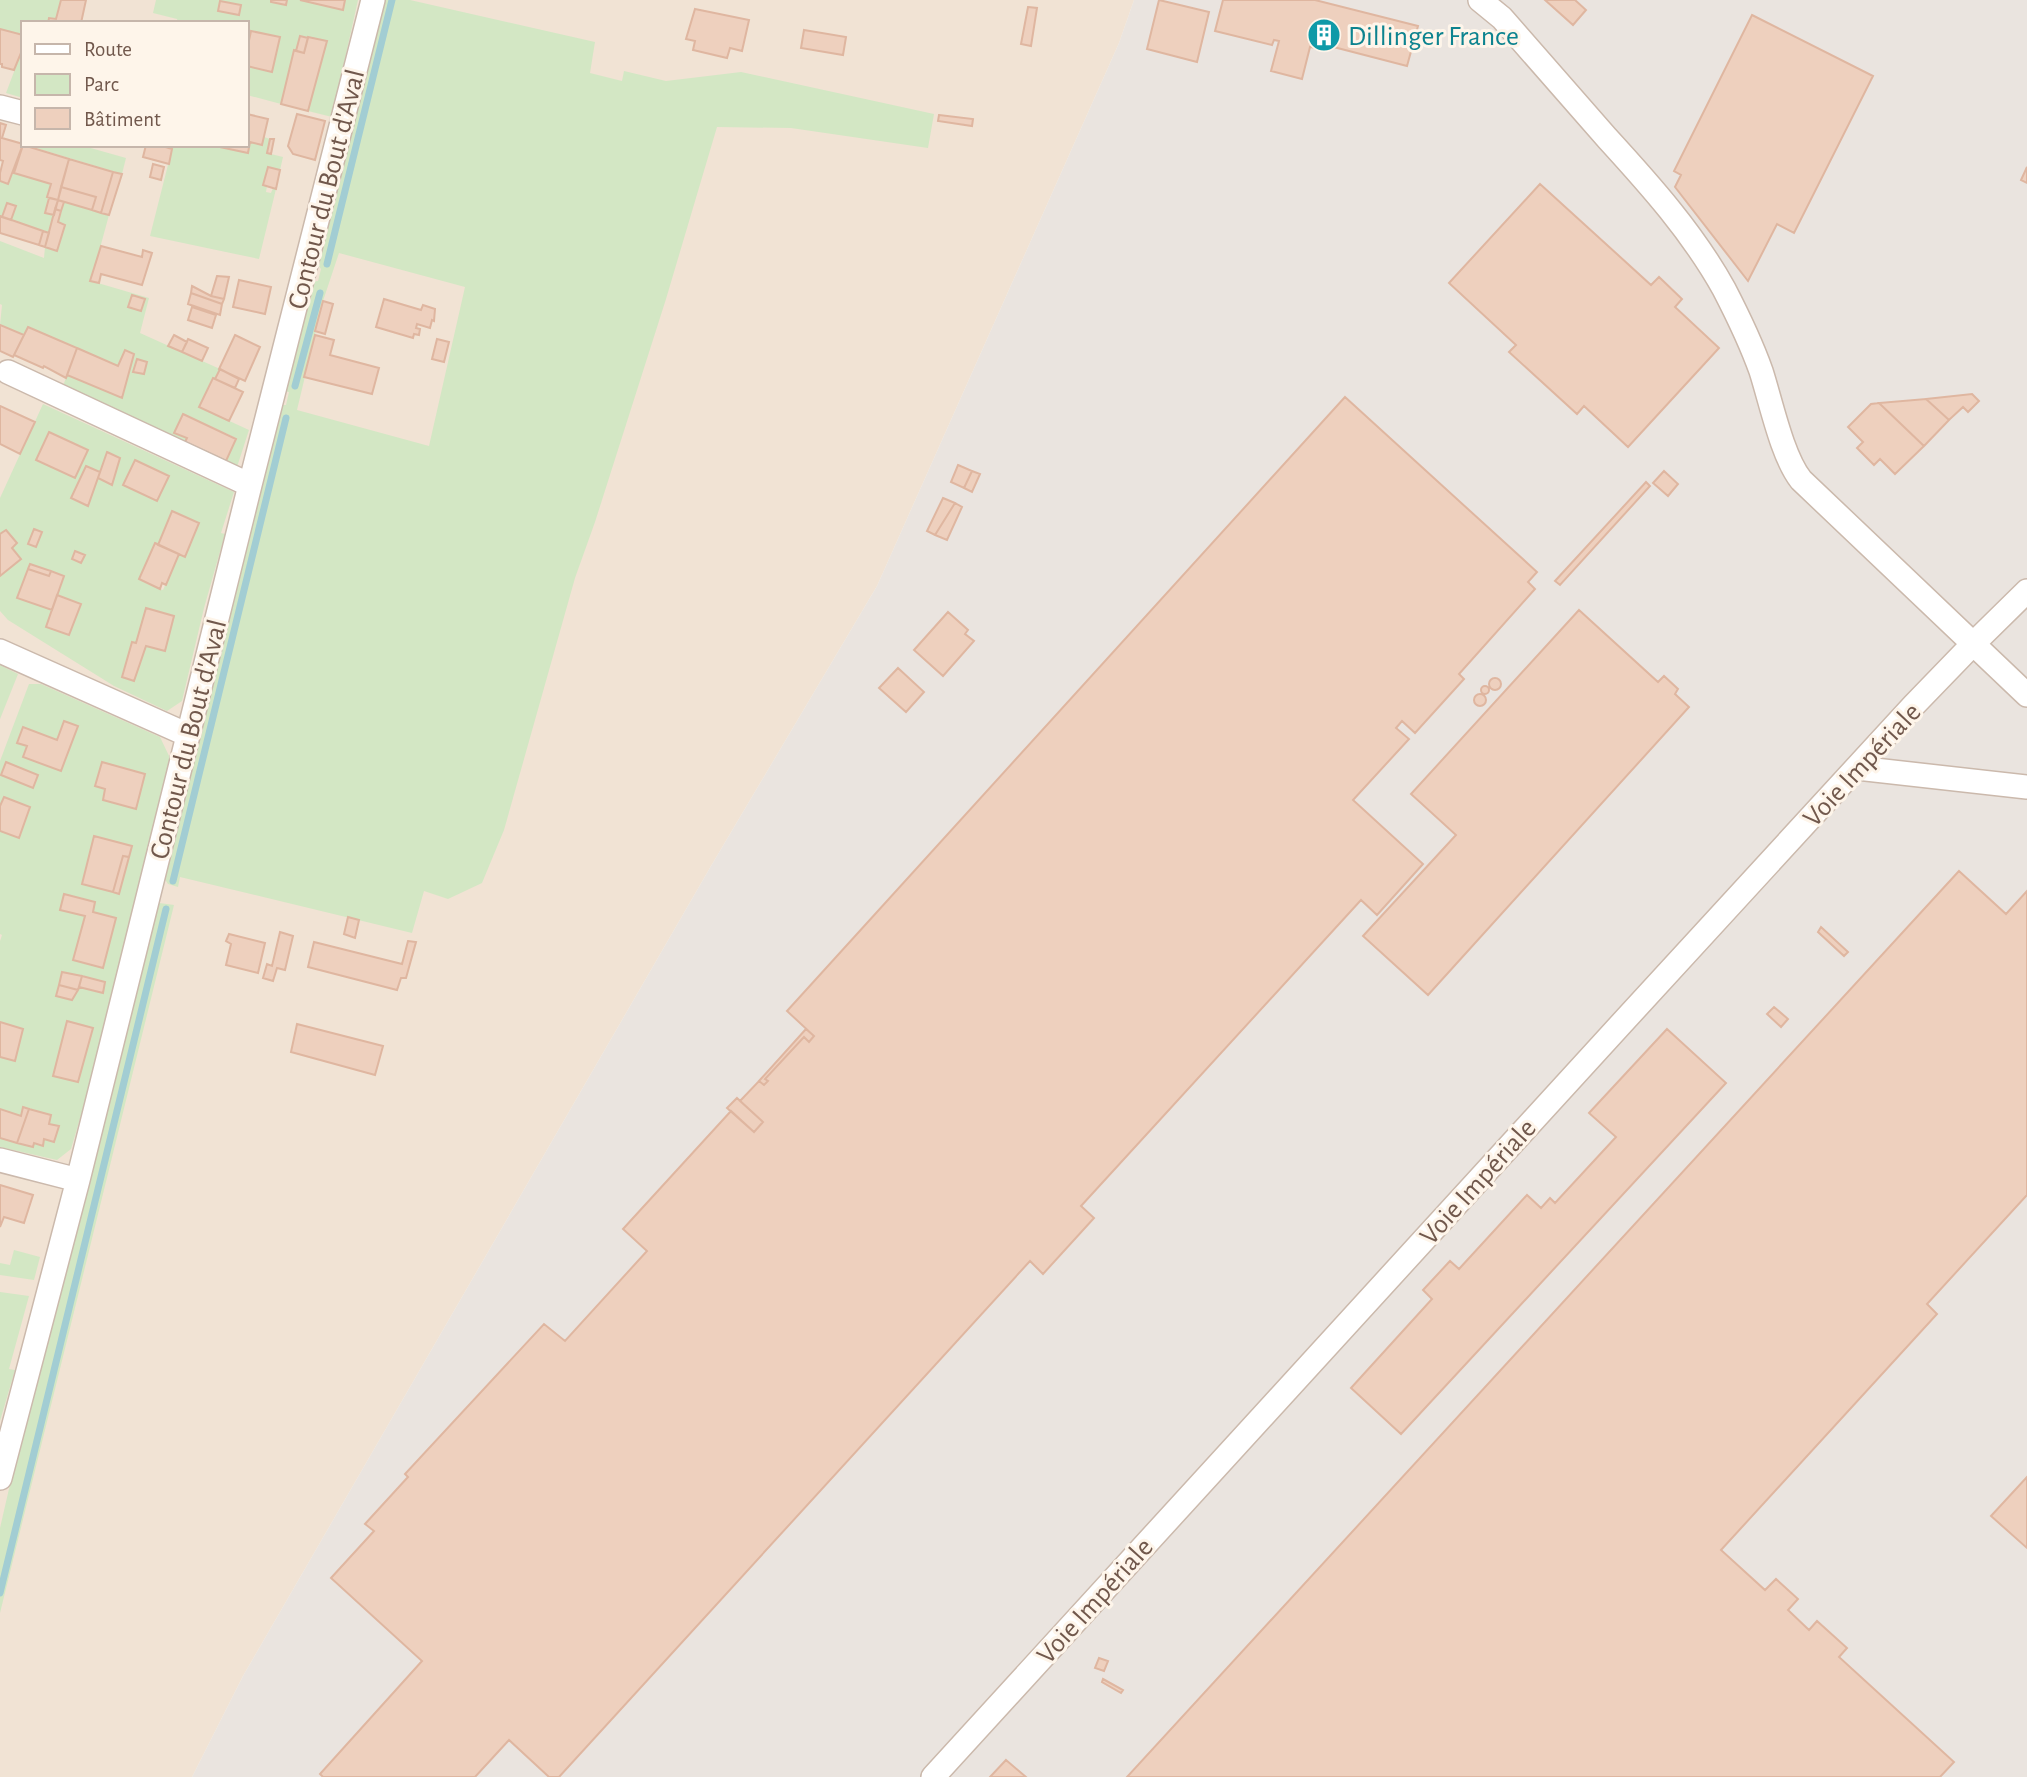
<svg xmlns="http://www.w3.org/2000/svg" width="2027" height="1777" font-family="'Alegreya Sans',sans-serif">
<rect width="100%" height="100%" fill="#faf1e5"/>
<!-- residential -->
<path fill="#f1e3d4" fill-rule="evenodd" d="M0,0H1134L1119,43L877,586L711,866L243,1676L192,1777H0ZM23,23H247V145H23Z"/>
<!-- industrial -->
<path fill="#eae4df" d="M1134,0H2027V1777H192L243,1676L711,866L877,586L1119,43Z"/>
<!-- green -->
<path fill="#d3e7c4" fill-rule="evenodd" d="M0,0H61L56,19L49,18L48,23H23V35L0,29Z
M156,0H271V2L285,5L287,0H300L343,9L345,0H358L332,117L308,111L326,41L300,36L296,51H294L281,104L247,95V23H178L177,19L153,13Z
M381,0H410L595,42L590,73L622,81L624,71L666,81L741,72L934,114L928,148L791,128L717,127L666,299L595,522L575,578L504,830L482,883L448,899L424,891L412,933L180,877L178,887L168,884L164,878L278,405H286L289,392L282,391L309,282L318,281L321,269L315,261ZM339,253L465,287L429,446L297,410L323,301Z
M23,48V98L6,93Z
M264,137L270,139L267,153L283,157L280,170L268,168L263,185L267,186L266,192L271,193L273,188L276,189L259,259L150,236L173,145H210L247,153L250,142L262,145Z
M26,145H80L126,158L122,174Z
M15,163H17L14,173L51,184L45,212L54,215L49,233L11,220L16,206L7,203L2,217L0,216V181L8,183Z
M64,202L109,215L91,281L149,298L140,333L220,369L215,379L212,378L199,407L249,430L237,467L226,461L236,438L183,414L174,433L187,438L185,442L63,386L67,375L122,398L134,354L125,351L118,366L28,327L24,335L0,325L2,305L0,304V241L44,258L45,247L57,250L65,225L58,222Z
M43,404L234,492L221,533L225,534L204,608L182,701L167,711L114,686L8,620L0,611V498ZM107,452L120,458L111,484L98,478ZM172,511L198,523L185,556L179,554L163,590L160,589L158,545ZM57,595L80,604L69,635L46,627Z
M0,665L18,674L0,719Z
M29,684H41L160,737L170,758L86,1098L71,1149L57,1160L0,1147V1138L32,1147L34,1143L43,1146L44,1139L54,1142L59,1127L49,1124L51,1115L24,1107L21,1116L0,1109V941L2,935L0,934V761ZM102,762L145,774L136,809L103,800L105,789L95,786ZM64,894L95,902L73,960L85,916ZM63,972L105,982L102,993L79,987L56,996Z
M159,903L174,905L0,1613V1528L28,1406L156,906Z
M14,1250L40,1257L34,1280L0,1275V1263L10,1265Z
M0,1292L29,1296L9,1369L15,1370L0,1421Z"/>
<g fill="none" stroke-linecap="round" stroke-linejoin="round">
<!-- stream -->
<path stroke="#a2cdd3" stroke-width="7" d="M327,264L392,0
M295,386L320,293
M173,881L286,418
M0,1593L166,909"/>
</g>
<!-- building -->
<path fill="#eed0be" stroke="#dfb6a0" stroke-width="2" d="M61,0H86L81,23H48L49,18L56,19Z
M271,0H287L286,5L271,2Z
M300,0H345L343,10Z
M1159,0L1209,12L1197,62L1147,49Z
M1223,0H1315L1418,26L1407,66L1318,43L1316,48L1310,47L1302,79L1271,71L1279,41L1274,40L1272,45L1215,31Z
M1545,0H1575L1586,10L1573,25Z
M220,1L241,5L239,15L218,11Z
M1028,7L1037,8L1031,46L1021,44Z
M695,9L749,20L742,51L730,48L727,58L693,50L695,41L686,39Z
M1752,15L1873,76L1794,233L1777,224L1748,281L1675,187L1681,175L1674,171Z
M0,29L23,35V48L14,70L2,67V64H0Z
M804,30L846,37L843,55L801,48Z
M251,31L280,37L272,72L247,66V50Z
M300,36L308,38L304,53L296,51Z
M308,37L327,41L308,111L281,104L294,50L304,53Z
M247,114L268,119L262,145L250,142L248,153L215,146L247,145Z
M297,114L325,121L315,160L293,154L288,146Z
M939,115L973,119L972,126L938,121Z
M0,123L6,125L2,138L23,144L8,184L0,181V173L3,161L0,160Z
M270,139H274L271,154L267,153Z
M23,145L69,159L58,200L47,197L51,184L14,173Z
M146,145H159L172,149L169,164L143,157Z
M69,159L113,172L101,213L92,210L96,197L61,187Z
M153,164L164,167L161,180L150,177Z
M268,167L280,170L276,189L263,185Z
M2027,167V183L2021,180Z
M113,172L122,174L109,215L101,213Z
M1540,184L1651,285L1659,277L1682,299L1675,307L1719,348L1628,447L1584,406L1577,414L1509,352L1516,345L1449,283Z
M61,187L96,197L92,210L58,200Z
M49,198L58,200L54,215L45,213Z
M58,200L64,202L61,211L55,209Z
M7,203L16,206L11,220L2,217Z
M55,209L61,211L58,222L65,225L57,251L45,247Z
M0,216L43,231L39,245L0,233Z
M43,231L49,233L45,247L39,245Z
M101,246L142,257L143,250L152,253L142,285L101,274L99,283L90,281Z
M217,276L229,277L224,299L211,296Z
M239,280L271,287L265,314L233,307Z
M192,286L211,296L224,299L222,304L191,293Z
M191,293L222,304L220,315L188,304Z
M132,295L145,299L141,311L128,307Z
M384,299L421,310L423,305L435,309L434,321L432,320L430,328L417,324L416,328L420,329L419,335L414,334L413,338L376,327Z
M323,301L333,304L325,334L315,331Z
M192,307L216,315L212,328L188,320Z
M0,325L24,335L13,357L0,351Z
M28,327L77,348L66,378L44,366L43,368L14,355Z
M174,335L187,342L182,352L168,346Z
M235,335L260,347L245,381L219,369Z
M315,335L334,340L330,355L379,368L372,394L304,377Z
M188,339L208,348L202,361L182,352Z
M437,339L449,342L444,362L432,359Z
M77,348L118,366L125,350L134,354L122,398L67,375Z
M137,359L147,362L144,374L133,372Z
M220,369L239,379L235,388L215,379Z
M213,378L243,392L229,421L199,407Z
M1972,394L1979,401L1968,412L1963,407L1949,420L1926,399Z
M1345,397L1537,572L1528,582L1535,589L1459,674L1464,679L1415,733L1402,721L1396,728L1409,739L1353,800L1423,864L1377,915L1361,900L1081,1206L1094,1218L1043,1274L1030,1261L559,1777H549L509,1740L475,1777H323L320,1774L422,1661L331,1578L374,1531L365,1524L408,1477L405,1474L544,1324L565,1341L647,1251L623,1229L731,1111L754,1132L763,1122L740,1101L759,1081L764,1085L768,1081L765,1079L804,1037L809,1042L814,1036L787,1011Z
M1926,399L1949,420L1924,446L1879,403Z
M1879,403L1924,446L1895,474L1880,459L1874,465L1857,448L1863,442L1848,427L1871,404Z
M0,406L35,422L20,454L0,444Z
M183,414L236,439L226,461L185,442L187,438L174,433Z
M49,432L88,450L75,478L36,460Z
M107,452L120,458L112,485L98,478Z
M135,460L169,476L157,501L123,485Z
M958,465L972,471L964,488L951,482Z
M86,466L100,472L88,506L71,498Z
M972,471L980,474L972,492L964,488Z
M1664,471L1678,484L1668,496L1653,483Z
M1646,482L1650,486L1560,585L1555,581Z
M943,498L955,503L935,535L927,531Z
M955,503L962,507L947,540L935,535Z
M172,511L199,523L185,557L158,545Z
M34,529L42,532L36,547L28,544Z
M6,530L17,543L12,548L21,559L0,576V534Z
M155,543L179,554L166,585L162,583L160,589L139,579Z
M75,551L85,555L81,563L72,559Z
M30,564L51,571L49,576L28,569Z
M28,569L49,576L51,571L64,576L52,610L17,598Z
M57,595L81,604L69,635L46,627Z
M146,608L174,616L165,651L146,646L134,681L122,677L132,642L136,643Z
M1579,610L1658,682L1664,676L1678,689L1675,694L1689,707L1428,995L1363,936L1456,835L1411,794Z
M948,612L968,630L965,634L974,641L943,676L914,650Z
M898,668L924,692L906,712L879,688Z
M1489 684a6 6 0 1 1 12 0a6 6 0 1 1-12 0Z
M1481 690a4 4 0 1 1 8 0a4 4 0 1 1-8 0Z
M1474 700a6 6 0 1 1 12 0a6 6 0 1 1-12 0Z
M64,721L78,726L61,771L23,757L27,746L17,743L23,727L57,740Z
M6,762L38,775L33,788L1,775Z
M102,762L145,774L136,809L103,800L105,789L95,786Z
M4,797L30,807L19,838L0,831V806Z
M94,836L132,846L129,857L123,856L113,892L82,884Z
M123,856L129,857L119,894L113,892Z
M1959,871L2006,914L2027,891V1195L1927,1304L1937,1314L1721,1550L1765,1590L1776,1579L1798,1599L1788,1610L1809,1630L1817,1621L1847,1648L1839,1657L1954,1762L1940,1777H1127Z
M64,894L95,902L93,912L116,918L103,968L73,960L85,916L60,910Z
M348,917L359,920L355,938L344,934Z
M1821,927L1848,952L1844,956L1818,932Z
M280,932L293,936L285,970L277,968L273,981L263,978L267,964L272,966Z
M229,934L265,943L258,973L226,965L231,944L226,941Z
M408,941L416,942L406,978H401L397,990L308,967L314,942L402,964Z
M62,972L82,976L78,990L59,985Z
M82,976L105,982L103,993L79,987Z
M59,985L78,990L72,1000L56,996Z
M1774,1007L1788,1019L1781,1027L1767,1014Z
M67,1021L93,1028L78,1082L53,1076Z
M0,1022L23,1029L15,1061L0,1057Z
M297,1024L383,1046L375,1075L291,1052Z
M806,1029L814,1036L809,1042L804,1037L765,1079L768,1081L764,1085L759,1081Z
M1667,1029L1726,1083L1401,1434L1351,1388L1432,1299L1423,1290L1450,1261L1459,1269L1527,1195L1541,1208L1550,1198L1555,1203L1616,1137L1589,1113Z
M737,1098L763,1122L754,1132L727,1108Z
M23,1107L29,1109L17,1143L0,1138V1109L21,1116Z
M29,1109L51,1115L49,1124L59,1126L54,1142L44,1139L43,1146L34,1143L33,1147L17,1143Z
M0,1185L33,1195L24,1223L4,1217L0,1227Z
M2027,1477V1548L1991,1516Z
M1099,1658L1108,1661L1104,1671L1095,1668Z
M1103,1679L1123,1690L1121,1693L1102,1682Z
M1006,1760L1026,1777H990Z"/>
<g fill="none" stroke-linecap="round" stroke-linejoin="round">
<defs>
<path id="street" d="M1480,0L1502,18C1537,58 1572,98 1607,138C1650,185 1693,233 1724,289C1738,316 1751,343 1761,371C1771,402 1782,456 1801,480L2027,695
M0,107L23,113
M8,372L250,485
M0,651L188,735
M1857,768L2027,787
M0,1160L78,1180
M0,1478L78,1180L250,485L373,0
M933,1777L1622,1023L1913,706L1972,645L2027,591"/>
</defs>
<!-- street casing -->
<use href="#street" stroke="#cbb9ac" stroke-width="26"/>
<!-- street -->
<use href="#street" stroke="#fff" stroke-width="23"/>
</g>
<!-- icons -->
<defs>
<symbol id="building-disc" viewBox="-11 -11 22 22"><circle r="9.5" fill="#0f9aa8" stroke="#fef5ea"/><path d="M-4-6H4V6H1V3H-1V6H-4ZM-2.5-4.3h1.7v1.8h-1.7ZM.8-4.3h1.7v1.8H.8ZM-2.5-1h1.7V.8h-1.7ZM.8-1h1.7V.8H.8Z" fill="#fff"/></symbol>
</defs>
<g fill-rule="evenodd">
<use href="#building-disc" x="1305" y="16" width="38" height="38"/>
</g>
<g text-anchor="middle" stroke-width="6" stroke-linejoin="round" paint-order="stroke">
<!-- culture labels -->
<g font-size="28" fill="#0d838f" stroke="#fef5ea" text-anchor="start">
<text x="1348" y="45">Dillinger France</text>
</g>
<!-- street labels -->
<g font-size="28" fill="#71584c" stroke="#fef5ea">
<text transform="translate(325 189) rotate(-76)" y="10">Contour du Bout d'Aval</text>
<text transform="translate(187 739) rotate(-76)" y="10">Contour du Bout d'Aval</text>
<text transform="translate(1861 764) rotate(-47)" y="10">Voie Impériale</text>
<text transform="translate(1477 1181) rotate(-48)" y="10">Voie Impériale</text>
<text transform="translate(1094 1600) rotate(-48)" y="10">Voie Impériale</text>
</g>
</g>
<!-- legend -->
<rect x="21" y="21" width="228" height="126" fill="#fef5ea" stroke="#c6b6ab" stroke-width="2"/>
<rect x="35" y="44" width="35" height="10" fill="#ffffff" stroke="#c6b6ab" stroke-width="2"/>
<text x="84" y="56" font-size="21" fill="#71584c">Route</text>
<rect x="35" y="74" width="35" height="21" fill="#d3e7c4" stroke="#c6b6ab" stroke-width="2"/>
<text x="84" y="91" font-size="21" fill="#71584c">Parc</text>
<rect x="35" y="108" width="35" height="21" fill="#eed0be" stroke="#c6b6ab" stroke-width="2"/>
<text x="84" y="126" font-size="21" fill="#71584c">Bâtiment</text>
</svg>
